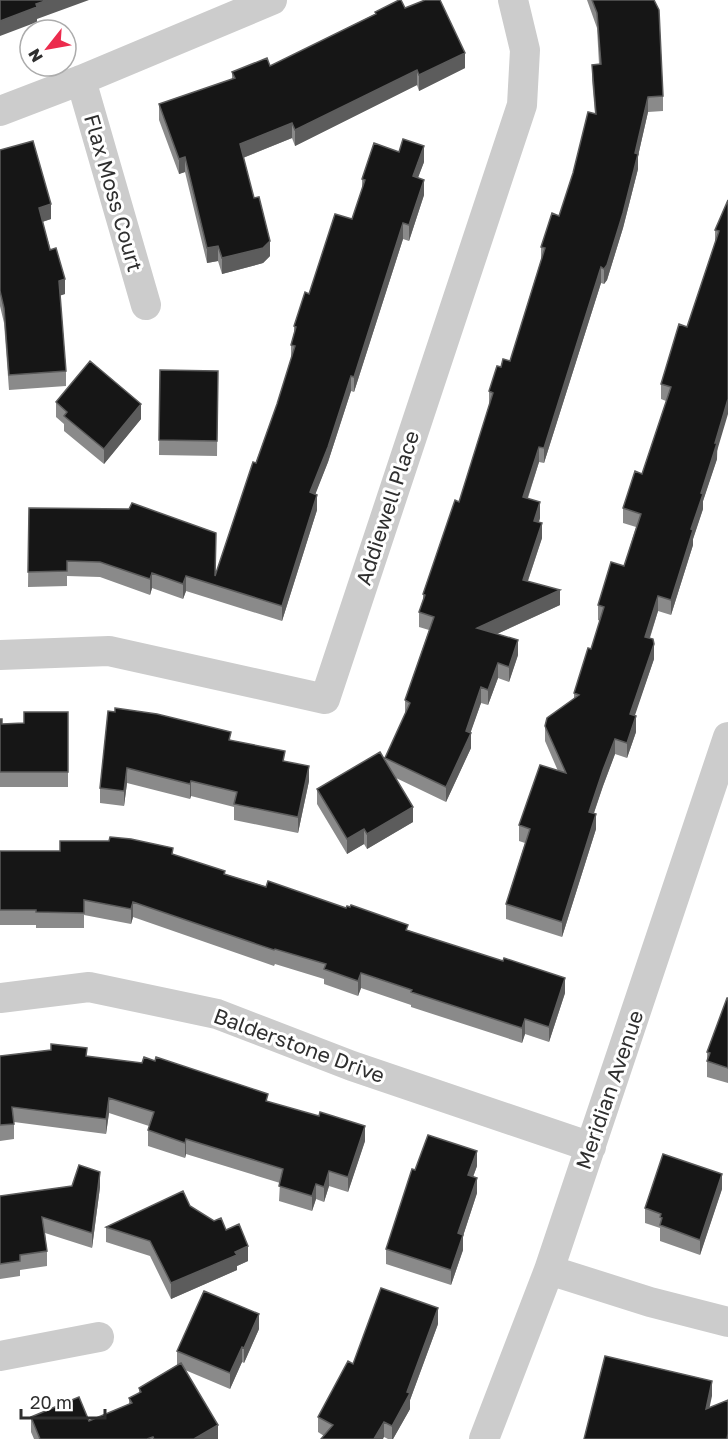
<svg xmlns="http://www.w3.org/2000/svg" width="728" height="1439" font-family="'Golos Text',sans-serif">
<rect width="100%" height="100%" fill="#fff"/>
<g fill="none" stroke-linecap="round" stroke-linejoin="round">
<!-- minor -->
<path stroke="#ccc" stroke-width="30" d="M81,80L146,305
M0,111L81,80L272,0
M0,655L109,651L325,699L522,105L525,50L513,0
M0,998L89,987L217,1014L352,1066L591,1147
M549,1270L650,1302L728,1322
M0,1356L99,1337
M484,1439L549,1270L728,737"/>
</g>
<!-- wall -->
<path fill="#8a8a8a" d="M587,0H654L663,96V111L648,112L638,156V169L623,228L607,280L604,284L601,283L544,463L539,462L528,498L540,518L539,522L542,538L528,581L560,605L497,634L518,655L509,682L498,678L488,705L481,703L470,733L471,748L446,802L396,778L413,822L367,849L364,844L347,854L317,804V789L385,760L405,714V700L429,630L419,627V612L423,600V594L459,502L489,406V391L501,367L510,361L541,260V247L559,216L595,114L592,80V65L599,64L597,28Z
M405,8L465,68L419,91L417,85L295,146L292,138L243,158L270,256L263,263L222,274L218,261L207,263L185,172L179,174L159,120V104L232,79V72L270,66L375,14V12Z
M0,150L51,219L42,222L65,294L60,295L66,371V386L9,390L4,323L0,306Z
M424,162L418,177L424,195L409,241L403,239L354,392L351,391L328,462L315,494L317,510L282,621L186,591L183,599L152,588L150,595L100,577L67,576V586L28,587L29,508L215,576L277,404L291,360V345L294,333V326L309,294L352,219L362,189V179Z
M728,200L717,459L703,501V509L693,539V545L671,615L658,611L650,638L654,659L634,716L636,732L627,758L615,754L603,786L594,813L596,829L562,937L506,919V904L525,843L519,841V825L558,771L545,741V726L574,699V693L591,649L600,621L598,620V605L624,566L636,527L623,523V508L642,474L666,401L661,399V384L687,327L715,243V230Z
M160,370L218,371L217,456L159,455Z
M56,402L141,419L104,464L64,431V424L56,417Z
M68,712V787H0V719L2,724L24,723Z
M157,714L231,740L285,761L309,781L298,833L234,820V807L191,796L190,799L127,783L124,806L100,803V788Z
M0,851L173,854L225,874L408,930L565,993L549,1042L525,1034L522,1043L411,1007V1005L361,988L358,996L324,984V979L275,964L274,966L133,917L131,924L84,915V928H36V925H0Z
M728,998V1083L707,1077V1052Z
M0,1056H87L268,1101L365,1141L348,1192L329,1186L324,1202L316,1199L312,1211L279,1201L280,1183L186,1154L185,1158L148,1146V1130L149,1126L109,1113L106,1134L14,1122V1139L0,1141Z
M477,1166L473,1177L477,1193L463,1236V1250L451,1285L386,1264V1249L415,1170Z
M100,1187L92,1248L45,1233L47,1251V1266L20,1270V1276L0,1279V1196Z
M722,1189L700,1255L660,1241V1228L645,1223V1208Z
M190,1206L226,1230L248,1261L237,1266V1270L171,1299L150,1256L106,1242V1227Z
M438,1324L410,1400V1409L393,1439H388L384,1437L324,1436L318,1432V1417L353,1364Z
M259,1329L244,1363L242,1362L230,1389L185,1370L218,1439H34L31,1432V1417L89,1421L129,1404V1398L139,1393V1388L177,1365V1351Z"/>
<!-- shaded-wall -->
<path fill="#5c5c5c" d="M48,0H89L37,19V22L0,36V21L36,4Z
M465,53V68L419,91V75Z
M417,70V85L295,146V130Z
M648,97V112L638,156V169L623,228L607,280L604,284V269L635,153Z
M292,123V138L240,159V144Z
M424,146V162L413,191V176Z
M185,157V172L179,174V159Z
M424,180V195L409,241V225Z
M51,204V219L39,223V208Z
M403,223V239L354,392V377Z
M270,241V256L263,263L222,274V258Z
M218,246V261L207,263V248Z
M601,267V283L544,463V448Z
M65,279V294L59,296V281Z
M351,376V391L328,462L310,508V492Z
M728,399V414L717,451V459L703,501V509L693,539V545L671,615V600L715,443Z
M141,404V419L104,464V449Z
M539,447V462L523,512V497Z
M317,495V510L282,621V606Z
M540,502V518L534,536V521Z
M542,523V538L523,595V580Z
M152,573V588L150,595V579Z
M186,576V591L183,599V584Z
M560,590V605L477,643V628Z
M658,596V611L645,652V637Z
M518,640V655L509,682V667Z
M654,644V659L630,730V714Z
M498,663V678L488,705V690Z
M481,687V703L468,740L471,733V748L446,802V787Z
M636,716V732L627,758V743Z
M615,739V754L603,786L589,827V812L603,770Z
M309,766V781L298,833V817Z
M127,768V783L124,806V791Z
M191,781V796L190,799V784Z
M413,807V822L367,849V834Z
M596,814V829L562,937V922Z
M364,829V844L347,854V839Z
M133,902V917L131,924V909Z
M361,973V988L358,996V981Z
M565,978V993L549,1042V1027Z
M525,1019V1034L522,1043V1028Z
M109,1098V1113L106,1134V1119Z
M365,1126V1141L348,1192V1177Z
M186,1139V1154L185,1158V1143Z
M477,1151V1166L468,1190V1175Z
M329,1171V1186L324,1202V1187Z
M100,1172V1187L92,1248V1233Z
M722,1174V1189L700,1255V1240Z
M477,1178V1193L463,1236V1250L451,1285V1270L458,1233Z
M316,1184V1199L312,1211V1196Z
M248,1246V1261L237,1266V1270L171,1299V1283Z
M438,1308V1324L410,1400V1409L393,1439H392V1426L407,1392Z
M259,1314V1329L244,1363V1348Z
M242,1347V1362L230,1389V1373Z
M712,1381V1396L706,1424V1409Z
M384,1422V1437L383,1439H374Z
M218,1425V1439H194Z"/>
<!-- building -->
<path fill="#161616" stroke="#5c5c5c" stroke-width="1.5" d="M0,0H48L36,4L37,7L0,21Z
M399,0H401L405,8L425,0H440L465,53L419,75L417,70L295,130L292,123L240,144L254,198L259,197L270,241L263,248L222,258L218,246L207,248L185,157L179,159L159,104L235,78L232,72L267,58L270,66L376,14L375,12Z
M592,0H654L659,10L663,96L648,97L635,153L638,154L623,213L607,265L604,269L601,267L544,448L539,447L523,497L540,502L534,521L542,523L523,580L560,590L477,628L518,640L509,667L498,663L488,690L481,687L466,731L471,733L446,787L385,758L410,703L405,700L434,617L419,612L425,595L423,594L455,500L459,502L493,393L489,391L497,366L501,367L503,359L510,361L545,248L541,247L552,213L559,216L573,173L588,112L596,114L592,65L601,64L597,13Z
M403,139L424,146L413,176L424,180L409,225L403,223L354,377L351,376L328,447L310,492L317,495L282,606L186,576L183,584L152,573L150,579L100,562L67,561V571L28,572L29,508L129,509L132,503L216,533L215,576L253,462L256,463L277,404L295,346L291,345L296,327L294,326L305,292L309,294L335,214L352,219L365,180L362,179L374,143L399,152Z
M33,141L51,204L39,208L50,250L56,248L65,279L59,281L66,371L9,375L4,308L0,291V150Z
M728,200V399L715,443H717L701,493L703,494L691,529L693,530L671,600L658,596L645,637L653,639L654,644L630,714L636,716L627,743L615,739L603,770L589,812L596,814L562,922L506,904L530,829L519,825L540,765L566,773L545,726L547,718L579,695L574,693L588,648L591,649L604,607L598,605L611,562L624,566L641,514L623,508L635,471L642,474L671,387L661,384L679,324L687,327L719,231L715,230Z
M90,361L141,404L104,449L64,416L67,412L56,402Z
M160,370L218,371L217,441L159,440Z
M115,708L157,714L231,732L229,740L285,751L283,761L309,766L298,817L234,804L237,792L191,781L190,784L127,768L124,791L100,788L108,711L115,712Z
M24,712H68V772H0V719H2V724L24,723Z
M380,752L413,807L367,834L364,829L347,839L317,789Z
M110,837L131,839L173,848L172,854L225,871L224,874L266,887L268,881L346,908L347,906L350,907L351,905L408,925L406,930L503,961L504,958L565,978L549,1027L525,1019L522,1028L411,992L412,990L361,973L358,981L324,969L326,964L275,949L274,950L133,902L131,909L84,900V913L36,912V910H0V851H60V841H109Z
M727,998H728V1068L707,1061L710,1053L707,1052Z
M51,1044L87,1048L86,1056L142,1063L144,1057L155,1061L156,1057L268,1094L266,1101L319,1116L320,1112L365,1126L348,1177L329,1171L324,1187L316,1184L312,1196L279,1186L283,1169L186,1139L185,1143L148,1130L154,1112L109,1098L106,1119L12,1107L14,1124L0,1125V1056L51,1050Z
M428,1135L477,1151L468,1175L477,1178L458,1233L463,1235L451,1270L386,1249L412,1169L415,1170Z
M663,1154L722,1174L700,1240L660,1225L662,1218L660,1217L661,1214L645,1208Z
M79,1165L100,1172L92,1233L42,1217L47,1251L20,1255V1261L0,1264V1196L72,1186Z
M183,1191L190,1206L214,1221L221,1218L226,1230L239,1224L248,1246L235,1252L237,1255L171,1283L150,1241L106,1227Z
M381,1288L438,1308L407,1392L410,1393L392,1426L384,1422L374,1439H321L333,1425L318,1417L348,1361L353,1364Z
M204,1291L259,1314L244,1348L242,1347L230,1373L177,1351Z
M605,1356L712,1381L706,1409L728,1400V1434L727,1439H584Z
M181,1363L218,1425L194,1439H154L153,1437L147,1439H40L31,1417L79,1397L89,1421L132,1403L129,1398L141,1392L139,1388Z"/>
<g text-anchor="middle" stroke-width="6" stroke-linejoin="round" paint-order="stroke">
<!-- street labels -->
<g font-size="21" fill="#2f2f2f" stroke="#fff">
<text transform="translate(113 193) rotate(74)" y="7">Flax Moss Court</text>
<text transform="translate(388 508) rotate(-72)" y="7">Addiewell Place</text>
<text transform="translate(299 1046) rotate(20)" y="7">Balderstone Drive</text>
<text transform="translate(610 1090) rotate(-71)" y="7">Meridian Avenue</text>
</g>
</g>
<!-- north arrow -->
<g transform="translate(48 48) rotate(239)"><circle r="28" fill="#ffffff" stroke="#acacac" stroke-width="1.5"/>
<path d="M0-4.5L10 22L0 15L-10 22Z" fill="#ec2b4d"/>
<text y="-9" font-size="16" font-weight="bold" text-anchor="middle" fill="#2f2f2f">N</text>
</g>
<!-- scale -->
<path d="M21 1409v9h84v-9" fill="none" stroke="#2f2f2f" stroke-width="3"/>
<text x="30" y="1409" font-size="18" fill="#2f2f2f" stroke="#ffffff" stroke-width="4.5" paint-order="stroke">20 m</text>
</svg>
